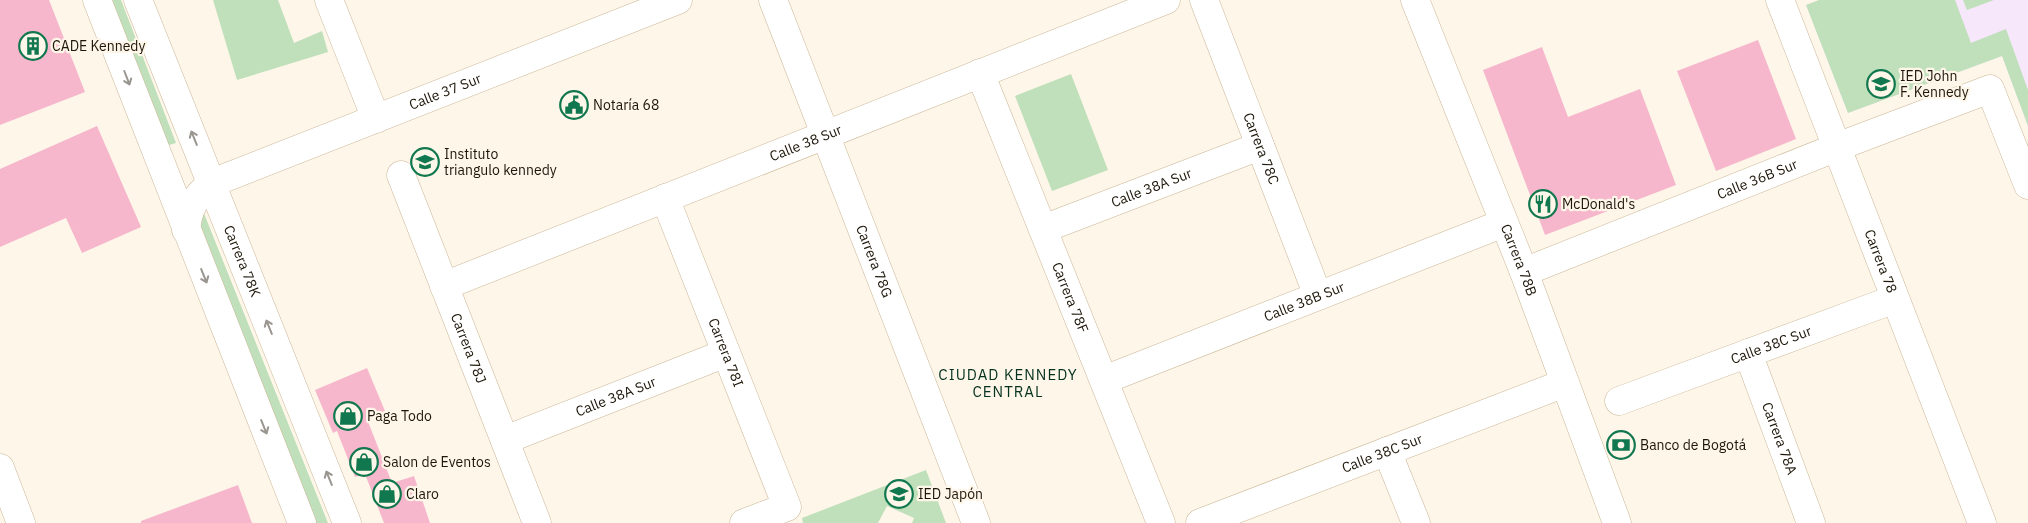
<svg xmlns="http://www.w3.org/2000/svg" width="2028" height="523" font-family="'IBM Plex Sans',sans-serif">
<rect width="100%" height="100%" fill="#fef6e9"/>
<!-- education -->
<path fill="#f6e7fb" d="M1819,0H2028V126L2002,56L1848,113L1806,5Z"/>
<!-- green -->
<path fill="#bfe0ba" d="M105,0H121L176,143L162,147Z
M213,0H278L294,43L322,31L328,52L237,80Z
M1819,0H1955L1971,43L2006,29L2028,90V126L2002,56L1848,113L1806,5Z
M1963,0H1994L1967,10Z
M1071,74L1108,170L1052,191L1015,96Z
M201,206L328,523H310L196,233Z
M926,470L946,523H912L914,518L887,506L878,523H803L802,518Z"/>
<!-- building -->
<path fill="#f6b7cd" d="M0,0H49L85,92L0,125Z
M1758,40L1796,139L1716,171L1677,71Z
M1542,47L1568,117L1640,89L1676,185L1545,235L1483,70Z
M97,126L141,227L82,253L66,218L0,247V169Z
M367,368L385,411L367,419L392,483L414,476L430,523H384L365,474L355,477L337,431L333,433L315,390Z
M238,485L252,523H141V521Z"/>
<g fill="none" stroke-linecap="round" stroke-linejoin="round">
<defs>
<g id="street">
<path d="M329,0L376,119"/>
<path id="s1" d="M773,0L976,523"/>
<path id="s2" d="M1204,0L1318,296"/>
<path id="s3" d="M1780,0L1982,523"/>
<path id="s4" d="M980,73L1161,523"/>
<path id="s5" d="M401,175L537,523"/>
<path id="s6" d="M665,198L787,507L744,523"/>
<path id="s7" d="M1043,229L1260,146"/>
<path id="s8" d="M1524,272L1850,142L1990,89L2028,185"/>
<path id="s9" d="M444,286L1166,0"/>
<path id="s10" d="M1748,353L1811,523"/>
<path id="s11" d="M1104,380L1504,223"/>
<path id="s12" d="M1619,401L1895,299"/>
<path id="s13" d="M505,440L726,353"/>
<path d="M1387,451L1416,523"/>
<path d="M0,468L21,523"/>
<path id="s14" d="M1200,523L1565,383"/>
</g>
<g id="secondary">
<path d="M97,0L302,523"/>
<path id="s15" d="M138,0L347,523"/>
<path id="s16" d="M1415,0L1524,272L1617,523"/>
<path id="s17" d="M186,230C188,209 195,196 212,183L678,0"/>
</g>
</defs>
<!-- street casing -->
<use href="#street" stroke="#cab796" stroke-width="29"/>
<!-- secondary casing -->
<use href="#secondary" stroke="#cab796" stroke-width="29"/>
<!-- street -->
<use href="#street" stroke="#fff" stroke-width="28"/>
<!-- secondary -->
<use href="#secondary" stroke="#fff" stroke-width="28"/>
</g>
<!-- one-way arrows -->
<defs><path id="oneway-shaft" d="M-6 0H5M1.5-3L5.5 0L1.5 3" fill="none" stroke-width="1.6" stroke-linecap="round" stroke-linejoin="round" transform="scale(1.25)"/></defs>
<g stroke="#999690">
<use href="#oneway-shaft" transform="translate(127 78) rotate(69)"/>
<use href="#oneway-shaft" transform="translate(194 138) rotate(-112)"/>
<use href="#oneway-shaft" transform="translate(204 276) rotate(68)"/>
<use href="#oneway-shaft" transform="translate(269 327) rotate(-112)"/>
<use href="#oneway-shaft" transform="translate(264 427) rotate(68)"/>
<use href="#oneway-shaft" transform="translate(329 478) rotate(-112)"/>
</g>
<!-- icons -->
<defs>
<symbol id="building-ring" viewBox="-11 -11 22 22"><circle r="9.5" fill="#fef6e9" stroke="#11774f" stroke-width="1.5"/><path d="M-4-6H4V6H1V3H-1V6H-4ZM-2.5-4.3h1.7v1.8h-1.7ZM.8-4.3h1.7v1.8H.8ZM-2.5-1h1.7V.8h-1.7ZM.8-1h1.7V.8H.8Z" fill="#11774f"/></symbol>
<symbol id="school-ring" viewBox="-11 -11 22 22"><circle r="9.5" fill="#fef6e9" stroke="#11774f" stroke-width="1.5"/><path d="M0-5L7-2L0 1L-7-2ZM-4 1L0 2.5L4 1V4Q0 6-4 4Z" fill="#11774f"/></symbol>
<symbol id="civic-ring" viewBox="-11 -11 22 22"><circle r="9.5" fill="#fef6e9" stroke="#11774f" stroke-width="1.5"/><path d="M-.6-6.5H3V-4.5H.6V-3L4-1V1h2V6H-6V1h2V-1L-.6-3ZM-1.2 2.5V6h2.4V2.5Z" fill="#11774f"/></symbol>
<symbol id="restaurant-ring" viewBox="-11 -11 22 22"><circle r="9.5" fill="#fef6e9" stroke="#11774f" stroke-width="1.5"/><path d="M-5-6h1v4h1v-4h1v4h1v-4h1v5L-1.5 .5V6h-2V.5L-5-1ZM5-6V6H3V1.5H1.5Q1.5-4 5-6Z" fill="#11774f"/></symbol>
<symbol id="shop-ring" viewBox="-11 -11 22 22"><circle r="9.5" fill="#fef6e9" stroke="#11774f" stroke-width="1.5"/><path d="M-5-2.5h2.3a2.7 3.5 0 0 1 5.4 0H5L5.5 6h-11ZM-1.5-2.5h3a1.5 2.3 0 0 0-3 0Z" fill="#11774f"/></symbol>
<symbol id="bank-ring" viewBox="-11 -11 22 22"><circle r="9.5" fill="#fef6e9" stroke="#11774f" stroke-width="1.5"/><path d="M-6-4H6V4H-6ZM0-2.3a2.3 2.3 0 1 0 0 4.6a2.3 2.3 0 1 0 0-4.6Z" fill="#11774f"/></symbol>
</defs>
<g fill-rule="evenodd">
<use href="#building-ring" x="17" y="30" width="32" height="32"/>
<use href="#school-ring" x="1865" y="68" width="32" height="32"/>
<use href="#civic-ring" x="558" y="89" width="32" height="32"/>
<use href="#school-ring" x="409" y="146" width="32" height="32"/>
<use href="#restaurant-ring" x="1527" y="188" width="32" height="32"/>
<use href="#shop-ring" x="332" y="400" width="32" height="32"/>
<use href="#bank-ring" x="1605" y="429" width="32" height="32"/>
<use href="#shop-ring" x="348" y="446" width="32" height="32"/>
<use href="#shop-ring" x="371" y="478" width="32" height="32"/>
<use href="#school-ring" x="883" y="478" width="32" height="32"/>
</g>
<g text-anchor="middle" stroke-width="4.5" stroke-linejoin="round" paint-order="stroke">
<!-- poi labels -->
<g font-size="14" fill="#1d1609" stroke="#fef6e9" text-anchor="start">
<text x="52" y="51">CADE Kennedy</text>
<text x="1900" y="81">IED John<tspan x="1900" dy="16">F. Kennedy</tspan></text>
<text x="593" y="110">Notaría 68</text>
<text x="444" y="159">Instituto<tspan x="444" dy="16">triangulo kennedy</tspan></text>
<text x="1562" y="209">McDonald's</text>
<text x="367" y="421">Paga Todo</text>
<text x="1640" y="450">Banco de Bogotá</text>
<text x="383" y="467">Salon de Eventos</text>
<text x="406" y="499">Claro</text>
<text x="918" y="499">IED Japón</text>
</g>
<!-- street labels -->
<g font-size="14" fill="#1d1609" stroke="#fef6e9">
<text dy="5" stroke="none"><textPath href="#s17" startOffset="306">Calle 37 Sur</textPath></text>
<text dy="5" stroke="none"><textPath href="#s9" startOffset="389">Calle 38 Sur</textPath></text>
<text dy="5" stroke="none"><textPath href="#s2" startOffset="159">Carrera 78C</textPath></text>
<text dy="5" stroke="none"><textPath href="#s8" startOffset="251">Calle 36B Sur</textPath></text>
<text dy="5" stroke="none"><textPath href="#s7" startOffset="116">Calle 38A Sur</textPath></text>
<text dy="5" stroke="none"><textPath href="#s16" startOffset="280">Carrera 78B</textPath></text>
<text dy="5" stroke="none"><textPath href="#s15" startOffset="281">Carrera 78K</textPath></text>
<text dy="5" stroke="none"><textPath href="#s1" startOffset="280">Carrera 78G</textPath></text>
<text dy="5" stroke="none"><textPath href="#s3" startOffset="280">Carrera 78</textPath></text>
<text dy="5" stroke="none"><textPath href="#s4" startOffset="242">Carrera 78F</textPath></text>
<text dy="5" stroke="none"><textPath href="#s11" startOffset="215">Calle 38B Sur</textPath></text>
<text dy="5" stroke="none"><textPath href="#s12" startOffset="162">Calle 38C Sur</textPath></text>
<text dy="5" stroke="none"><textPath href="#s5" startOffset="186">Carrera 78J</textPath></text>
<text dy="5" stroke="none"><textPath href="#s6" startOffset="166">Carrera 78I</textPath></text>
<text dy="5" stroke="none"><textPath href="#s13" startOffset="119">Calle 38A Sur</textPath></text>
<text dy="5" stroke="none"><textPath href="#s10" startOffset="91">Carrera 78A</textPath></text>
<text dy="5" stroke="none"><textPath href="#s14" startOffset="195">Calle 38C Sur</textPath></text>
</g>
<!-- neighbourhood labels -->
<g font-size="15" letter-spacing="1" fill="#04321f" stroke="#fef6e9">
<text x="1008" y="380">CIUDAD KENNEDY<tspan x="1008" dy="17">CENTRAL</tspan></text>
</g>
</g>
</svg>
